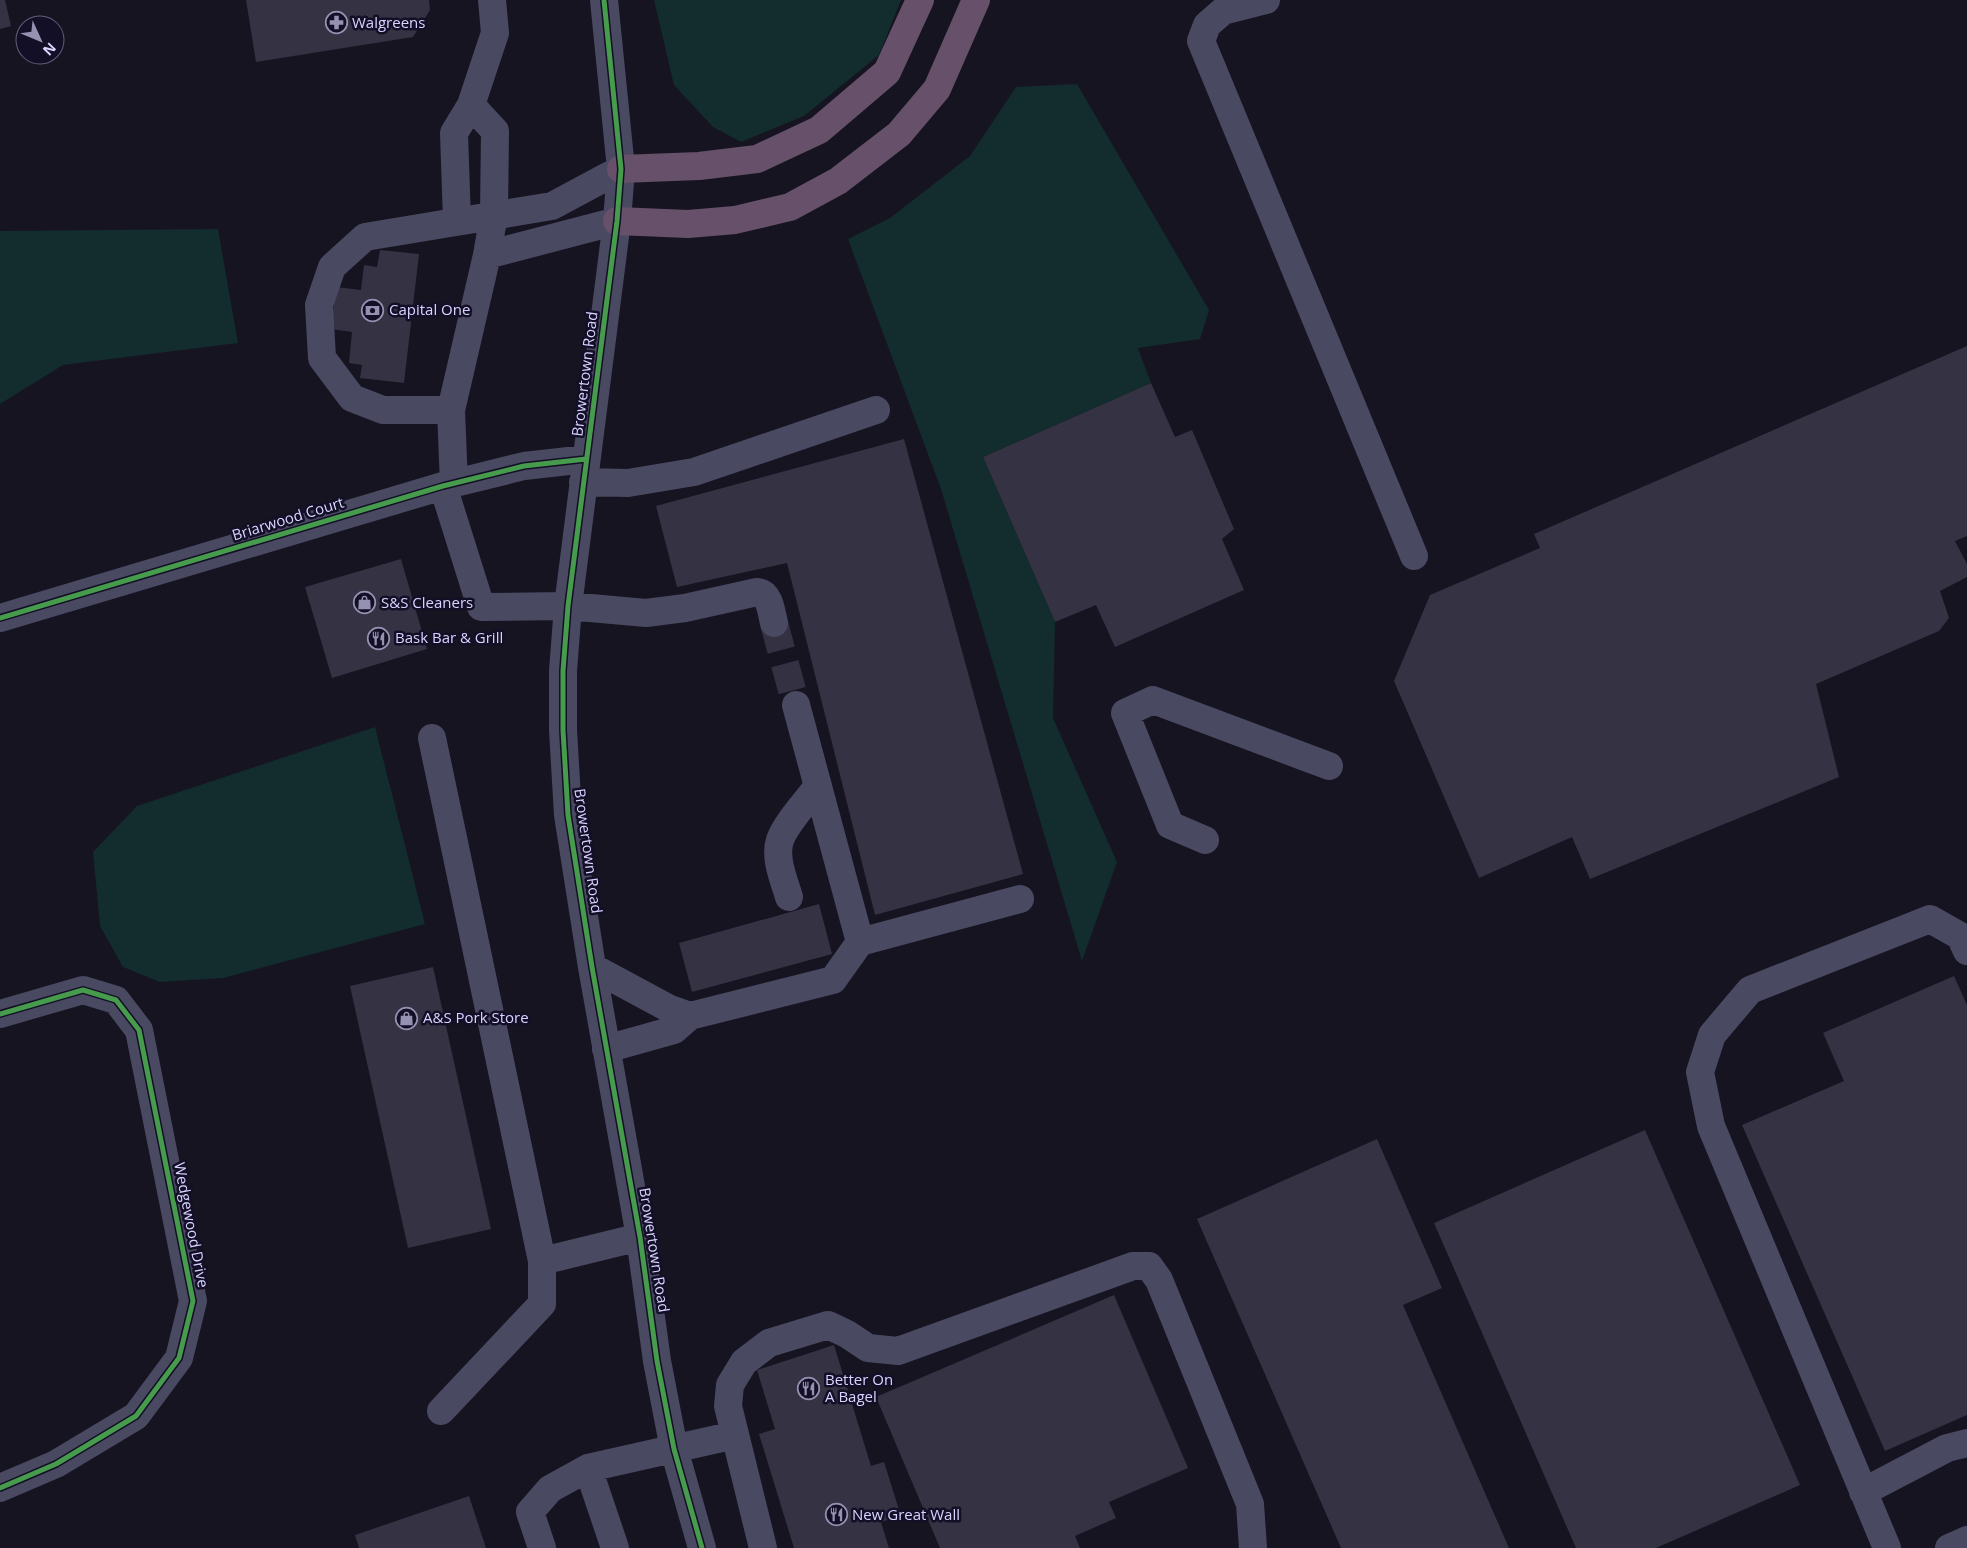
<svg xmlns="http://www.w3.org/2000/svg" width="1967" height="1548" font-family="'Open Sans',sans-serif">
<rect width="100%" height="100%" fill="#161421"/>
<!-- green -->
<path fill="#132c2d" d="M654,0H901L879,55L804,116L741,142L713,127L674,85Z
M1077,84L1209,310L1200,339L1138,348L1151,383L983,457L1055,622L1053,718L1117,862L1082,961L941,489L848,239L890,218L970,156L1016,87Z
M218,229L238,343L63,365L0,404V231Z
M375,727L425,924L223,978L160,982L123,967L100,926L93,852L137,806Z"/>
<!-- building -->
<path fill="#343243" d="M0,0H5L11,26L0,29Z
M246,0H429L430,10L413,37L256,62Z
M380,250L419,254L404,383L360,378L362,365L349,363L352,332L331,329L336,287L361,290L364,265L377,267Z
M1967,346V536L1955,541L1967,564V577L1940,591L1949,618L1939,631L1816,684L1839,777L1590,879L1572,837L1479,878L1394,681L1430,595L1540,548L1534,534Z
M1151,383L1175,437L1192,430L1234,529L1222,539L1244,590L1115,647L1096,605L1055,622L983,457Z
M904,439L1023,874L875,915L787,563L677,587L656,506Z
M401,559L427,649L332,678L305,587Z
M819,904L832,954L692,992L679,943Z
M433,967L491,1229L408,1248L350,986Z
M1954,976L1967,1005V1415L1885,1451L1742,1125L1844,1081L1823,1033Z
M1645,1130L1800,1485L1656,1548H1576L1434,1223Z
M1377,1139L1442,1288L1403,1305L1509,1548H1341L1197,1219Z
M1114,1295L1188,1468L1109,1502L1116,1518L1075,1536L1080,1548H940L876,1397Z
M834,1345L871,1466L884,1462L901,1516L881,1522L889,1548H794L759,1434L775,1429L757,1370Z
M469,1496L486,1548H359L355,1535Z"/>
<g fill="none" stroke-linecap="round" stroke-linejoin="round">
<!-- minor-tunnel -->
<path stroke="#333142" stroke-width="28" stroke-dasharray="28 14" stroke-linecap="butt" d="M774,623L796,705"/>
<!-- minor -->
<path stroke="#4a4962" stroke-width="28" d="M604,0L621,169L617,221L568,606L563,671V730L568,815L592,967L640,1237L657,1361L674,1449L702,1548
M1266,0L1223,11L1207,25L1201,41L1414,556
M457,221L454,133L471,105L495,33L492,0
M487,255L617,221
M451,410H383L352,398L322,358L319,305L332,267L365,237L552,206L621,169
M583,482L628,483L694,472L876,410
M454,484L451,410L487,255L494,214L495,131L471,105
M443,486L481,607L568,606L646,613L685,608L757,592C770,593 771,611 774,623
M0,618L443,486L524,466L586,459
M796,705L860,942
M432,738L542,1261L640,1237
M1205,840L1170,825L1125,713L1153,700L1329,766
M789,897C784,880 774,858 780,840C786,823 807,801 818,786
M592,967L670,1009L690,1016L674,1030L606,1049
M0,1014L83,990L116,1000L139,1030L193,1301L179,1358L136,1416L56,1464L0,1488
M690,1016L833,980L860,942L1020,899
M441,1411L542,1304V1261
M588,1468L615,1548
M1863,1492L1947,1448L1967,1443
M542,1548L530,1512L550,1489L588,1468L735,1435
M763,1548L728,1406L730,1385L744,1362L769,1343L828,1325L847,1334L868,1348L898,1351L1133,1266H1149L1159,1280L1250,1504L1253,1548
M1887,1548L1711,1126L1700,1072L1712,1035L1750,990L1930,919L1960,936L1967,951
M1949,1548L1967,1540"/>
<!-- highway -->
<path stroke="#67516a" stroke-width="28" d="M621,169L699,166L757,159L819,130L887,72L920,0
M617,221L688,224L735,220L790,207L838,181L899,134L937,89L976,0"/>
<defs>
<path id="cycleway" d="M604,0L621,169L617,221L568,606L563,671V730L568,815L592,967L640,1237L657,1361L674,1449L702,1548
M0,618L443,486L524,466L586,459
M0,1014L83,990L116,1000L139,1030L193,1301L179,1358L136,1416L56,1464L0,1488"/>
</defs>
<!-- cycleway casing -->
<use href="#cycleway" stroke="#130f26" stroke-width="8"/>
<!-- cycleway -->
<use href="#cycleway" stroke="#469c4c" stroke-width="5"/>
</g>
<!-- icons -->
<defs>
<symbol id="pharmacy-ring" viewBox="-11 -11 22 22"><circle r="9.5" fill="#130f26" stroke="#9591b1" stroke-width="1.5"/><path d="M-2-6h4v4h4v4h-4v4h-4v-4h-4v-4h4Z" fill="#9591b1"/></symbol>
<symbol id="bank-ring" viewBox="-11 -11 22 22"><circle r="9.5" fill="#130f26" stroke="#9591b1" stroke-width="1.5"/><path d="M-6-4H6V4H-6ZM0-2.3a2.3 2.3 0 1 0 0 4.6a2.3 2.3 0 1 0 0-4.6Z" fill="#9591b1"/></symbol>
<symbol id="shop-ring" viewBox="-11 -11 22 22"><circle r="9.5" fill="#130f26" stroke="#9591b1" stroke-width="1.5"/><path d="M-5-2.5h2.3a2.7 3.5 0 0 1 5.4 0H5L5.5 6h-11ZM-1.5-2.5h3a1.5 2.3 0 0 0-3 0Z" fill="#9591b1"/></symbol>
<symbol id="restaurant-ring" viewBox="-11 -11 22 22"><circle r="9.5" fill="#130f26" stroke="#9591b1" stroke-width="1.5"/><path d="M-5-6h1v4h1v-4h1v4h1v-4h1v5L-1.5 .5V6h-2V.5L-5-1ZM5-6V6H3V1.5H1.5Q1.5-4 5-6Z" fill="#9591b1"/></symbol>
</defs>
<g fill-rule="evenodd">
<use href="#pharmacy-ring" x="324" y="10" width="25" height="25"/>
<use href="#bank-ring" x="360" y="298" width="25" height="25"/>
<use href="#shop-ring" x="352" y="590" width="25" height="25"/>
<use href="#restaurant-ring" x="366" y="626" width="25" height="25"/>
<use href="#shop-ring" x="394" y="1006" width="25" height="25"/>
<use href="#restaurant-ring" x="796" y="1376" width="25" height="25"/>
<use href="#restaurant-ring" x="824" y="1502" width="25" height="25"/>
</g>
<g text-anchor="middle" stroke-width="5" stroke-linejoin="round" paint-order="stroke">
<!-- poi labels -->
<g font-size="15" fill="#d9d4ff" stroke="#130f26" text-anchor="start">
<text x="352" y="28">Walgreens</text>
<text x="389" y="315">Capital One</text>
<text x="381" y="608">S&amp;S Cleaners</text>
<text x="395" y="643">Bask Bar &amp; Grill</text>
<text x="423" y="1023">A&amp;S Pork Store</text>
<text x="825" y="1385">Better On<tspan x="825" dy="17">A Bagel</tspan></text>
<text x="852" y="1520">New Great Wall</text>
</g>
<!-- street labels -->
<g font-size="15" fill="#d9d4ff" stroke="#130f26">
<text transform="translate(585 374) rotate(-83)" y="5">Browertown Road</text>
<text transform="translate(288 519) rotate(-17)" y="5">Briarwood Court</text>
<text transform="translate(588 851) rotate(82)" y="5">Browertown Road</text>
<text transform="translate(191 1225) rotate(79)" y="5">Wedgewood Drive</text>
<text transform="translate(654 1250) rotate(81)" y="5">Browertown Road</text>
</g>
</g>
<!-- north arrow -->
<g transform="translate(40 40) rotate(134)"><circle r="24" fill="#130f26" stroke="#625e7d"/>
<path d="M0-4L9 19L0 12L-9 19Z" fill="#9591b1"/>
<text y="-8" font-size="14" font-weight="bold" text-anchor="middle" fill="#d9d4ff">N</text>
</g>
</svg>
